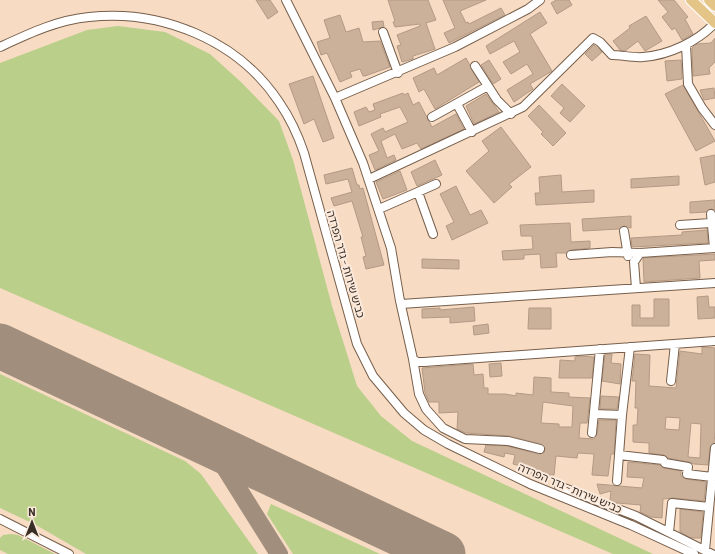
<svg xmlns="http://www.w3.org/2000/svg" width="715" height="554" font-family="Barlow,'Noto Sans Hebrew',sans-serif">
<rect width="100%" height="100%" fill="#f7dbc3"/>
<!-- green -->
<path fill="#bacf8a" d="M118,26L165,32L210,54L242,83L279,121L293,160L332,306L357,386L381,416L412,441L653,554H613L0,288V63L87,30Z
M0,374L185,461L201,474L258,554H86L36,525L0,508Z
M271,504L380,554H293L267,514Z
M11,534L18,535L55,554H8L0,550V538L3,535Z"/>
<g fill="none" stroke-linecap="round" stroke-linejoin="round">
<!-- taxiway -->
<path stroke="#a28e7c" stroke-width="18" d="M212,447L279,554"/>
<!-- runway -->
<path stroke="#a28e7c" stroke-width="45" d="M0,346L443,554"/>
</g>
<!-- building -->
<path fill="#ccb19a" stroke="#b49984" fill-rule="evenodd" d="M256,0H270L278,12L268,19Z
M388,0H428L436,20L426,23L435,49L413,56V59L402,62L397,46L401,45L397,35L420,26V24L395,27L393,22L395,21Z
M443,0H486L460,11L466,23L468,22L469,24L501,8L505,15L449,43L444,33L455,28Z
M556,0H569L572,5L557,14L551,3Z
M658,0H674L688,17L685,19L693,34L682,40L675,28L672,30L662,17L668,12Z
M540,12L547,23L530,34L552,71L530,84L533,89L514,102L507,90L533,74L527,64L511,74L503,62L520,52L514,41L490,54L486,46Z
M340,15L346,32L359,28L363,42L380,41L390,67L365,76H363L360,69L350,72L352,77L340,82L327,53L321,55L317,42L330,38L324,20Z
M646,16L662,41L645,51L638,41L625,51L620,50L613,41L630,28L629,26Z
M383,21L384,27L373,30L372,22Z
M715,38V62L709,68L710,74L693,76L692,48L697,44L711,43Z
M594,45L602,52L592,61L585,54Z
M466,58L479,82L435,109L424,89L419,92L413,78L434,68L437,75Z
M489,60L501,79L493,84L481,65Z
M681,60L682,79L667,81L665,61Z
M313,76L334,138L323,142L314,119L304,124L289,84Z
M562,84L585,106L570,122L560,113L564,108L551,96Z
M683,85L715,141L696,151L665,94Z
M714,88L715,98L704,100L700,90Z
M403,93L404,95L408,93L413,105L419,102L432,127L456,114L464,129L421,149L417,143L402,149L395,134L381,141L387,158L394,155L396,160L375,170L369,155L379,151L371,134L383,128L385,132L408,122L400,107L380,114L381,117L359,126L354,112L366,107L369,112L375,110L373,104Z
M486,94L499,112L474,124L466,106Z
M539,105L566,133L553,146L541,134L543,132L528,116Z
M501,127L531,167L509,184L512,187L494,203L466,171L489,151L482,141Z
M715,155V182L705,185L700,158Z
M435,160L442,175L417,186L411,172Z
M352,168L357,185H359L360,189L363,188L384,265L366,269L363,257L366,256L361,237H363L352,201L334,206L331,198L352,192L348,179L326,184L324,175Z
M400,171L407,190L383,199L376,182Z
M561,175L562,192L594,190V202L536,205L535,193H540L539,177Z
M679,176V185L631,188V179Z
M456,186L470,215L481,210L488,223L452,240L446,226L454,222L440,194Z
M715,200V210L711,209L706,212L690,213V202Z
M631,216V228L624,226L619,229L583,231L582,219Z
M570,223L571,242L590,241V248L571,250L566,253H556L557,267L541,268L540,254L524,255V259L503,260L502,251L533,249L532,236H521L520,225Z
M707,230L708,243L632,247L631,238L682,235V232Z
M715,254V260L699,261L700,278L644,282L643,258Z
M422,259L459,260V269L422,268Z
M708,296L709,307H715V318L698,319L697,297Z
M654,299H669V326H632V305H640V318H654Z
M474,307L475,321L450,323V317L422,318V309L440,308V310Z
M529,308H551V329H528Z
M488,324L489,333L474,335L473,326Z
M702,347L715,348V432L714,443L710,447L708,465L694,464L689,462L668,458L664,455L649,453V443L633,442V425H637L638,408H635L636,381H632L635,354L650,355L649,386L676,388L680,351L702,354ZM666,417L680,418L679,430L665,429ZM691,423L701,424L700,458L688,457Z
M605,354H612L611,363L621,364L620,384L602,381Z
M581,356L594,357L592,378H559L560,360L575,361V357Z
M501,363L502,376L490,377L489,364Z
M473,364L474,375L483,374L484,388H488V394H505L516,396V393L533,395L534,377L551,378V392L569,393V397L590,398L587,423H580L579,438L594,439L597,434L599,420H616L614,454H611L608,476L592,475L594,454L578,453L577,458L556,456L554,475H548L531,474L533,469L513,464L515,455L505,453L504,457L484,452L486,445L507,446L539,454L544,453L545,448L541,444L509,436L466,433L457,429L458,412L439,413V402H429L425,393L422,368ZM543,402L573,406L572,427H559V424L541,423Z
M601,396L619,397L617,409H600Z
M628,462L660,465L664,468L681,471V476L686,479L706,482L704,501L673,498L663,499L662,518L651,517L640,512L641,505L617,503L610,500L611,491L600,494L597,484L642,488L644,478L627,477Z
M680,509L703,512L701,538H691L680,532Z"/>
<g fill="none" stroke-linecap="round" stroke-linejoin="round">
<defs>
<path id="minor" d="M286,0L335,98L363,163L391,248L400,301L413,359L417,362H424L715,341
M383,32L398,73
M686,45L688,84L702,108L715,125
M0,47C28,34 57,20 89,17C161,9 238,40 279,102C290,118 298,135 304,153L357,344L373,376L404,413L424,430L448,444L530,484L631,525L694,554
M475,66L497,100L511,114
M335,98L455,47L528,9L540,0
M457,104L472,132
M432,117L488,86
M369,179L523,107L593,38L600,42L612,55C622,55 633,58 643,57C669,55 697,42 715,23
M418,192L433,234
M379,209L436,184
M711,214L714,248
M680,225L711,223
M624,231L628,256
M571,255L612,252L640,253L715,248
M636,288L634,262L640,253
M401,304L715,283
M413,359L419,394L426,409L443,428L465,439L508,441L540,449
M671,381L675,344
M594,414L622,415
M592,433L600,349
M619,455L663,460L665,463L688,467L687,474L712,477
M617,481L622,415L630,347
M559,486L636,516L712,554
M0,519L69,554
M669,532L672,503L709,507
M705,550L715,448"/>
<path id="major" d="M691,0L715,23
M709,0L715,6"/>
</defs>
<!-- minor casing -->
<use href="#minor" stroke="#775f4b" stroke-width="10"/>
<!-- major casing -->
<use href="#major" stroke="#fff" stroke-width="12"/>
<!-- minor -->
<use href="#minor" stroke="#fff" stroke-width="8"/>
<!-- major -->
<use href="#major" stroke="#e5c488" stroke-width="10"/>
</g>
<g text-anchor="middle" stroke-width="4" stroke-linejoin="round" paint-order="stroke">
<!-- street labels -->
<g font-size="11" fill="#392e25" stroke="#fbeadc">
<text transform="translate(346 264) rotate(74)" y="4">כביש שירות - גדר הפרדה</text>
<text transform="translate(570 488) rotate(23)" y="4">כביש שירות - גדר הפרדה</text>
</g>
</g>
<!-- north arrow -->
<g transform="translate(32 522)" stroke="#fbeadc" stroke-width="3" paint-order="stroke">
<path d="M0-3L7 15L0 10L-7 15Z" fill="#392e25"/>
<text y="-6" font-size="11" font-weight="bold" text-anchor="middle" fill="#392e25">N</text>
</g>
</svg>
